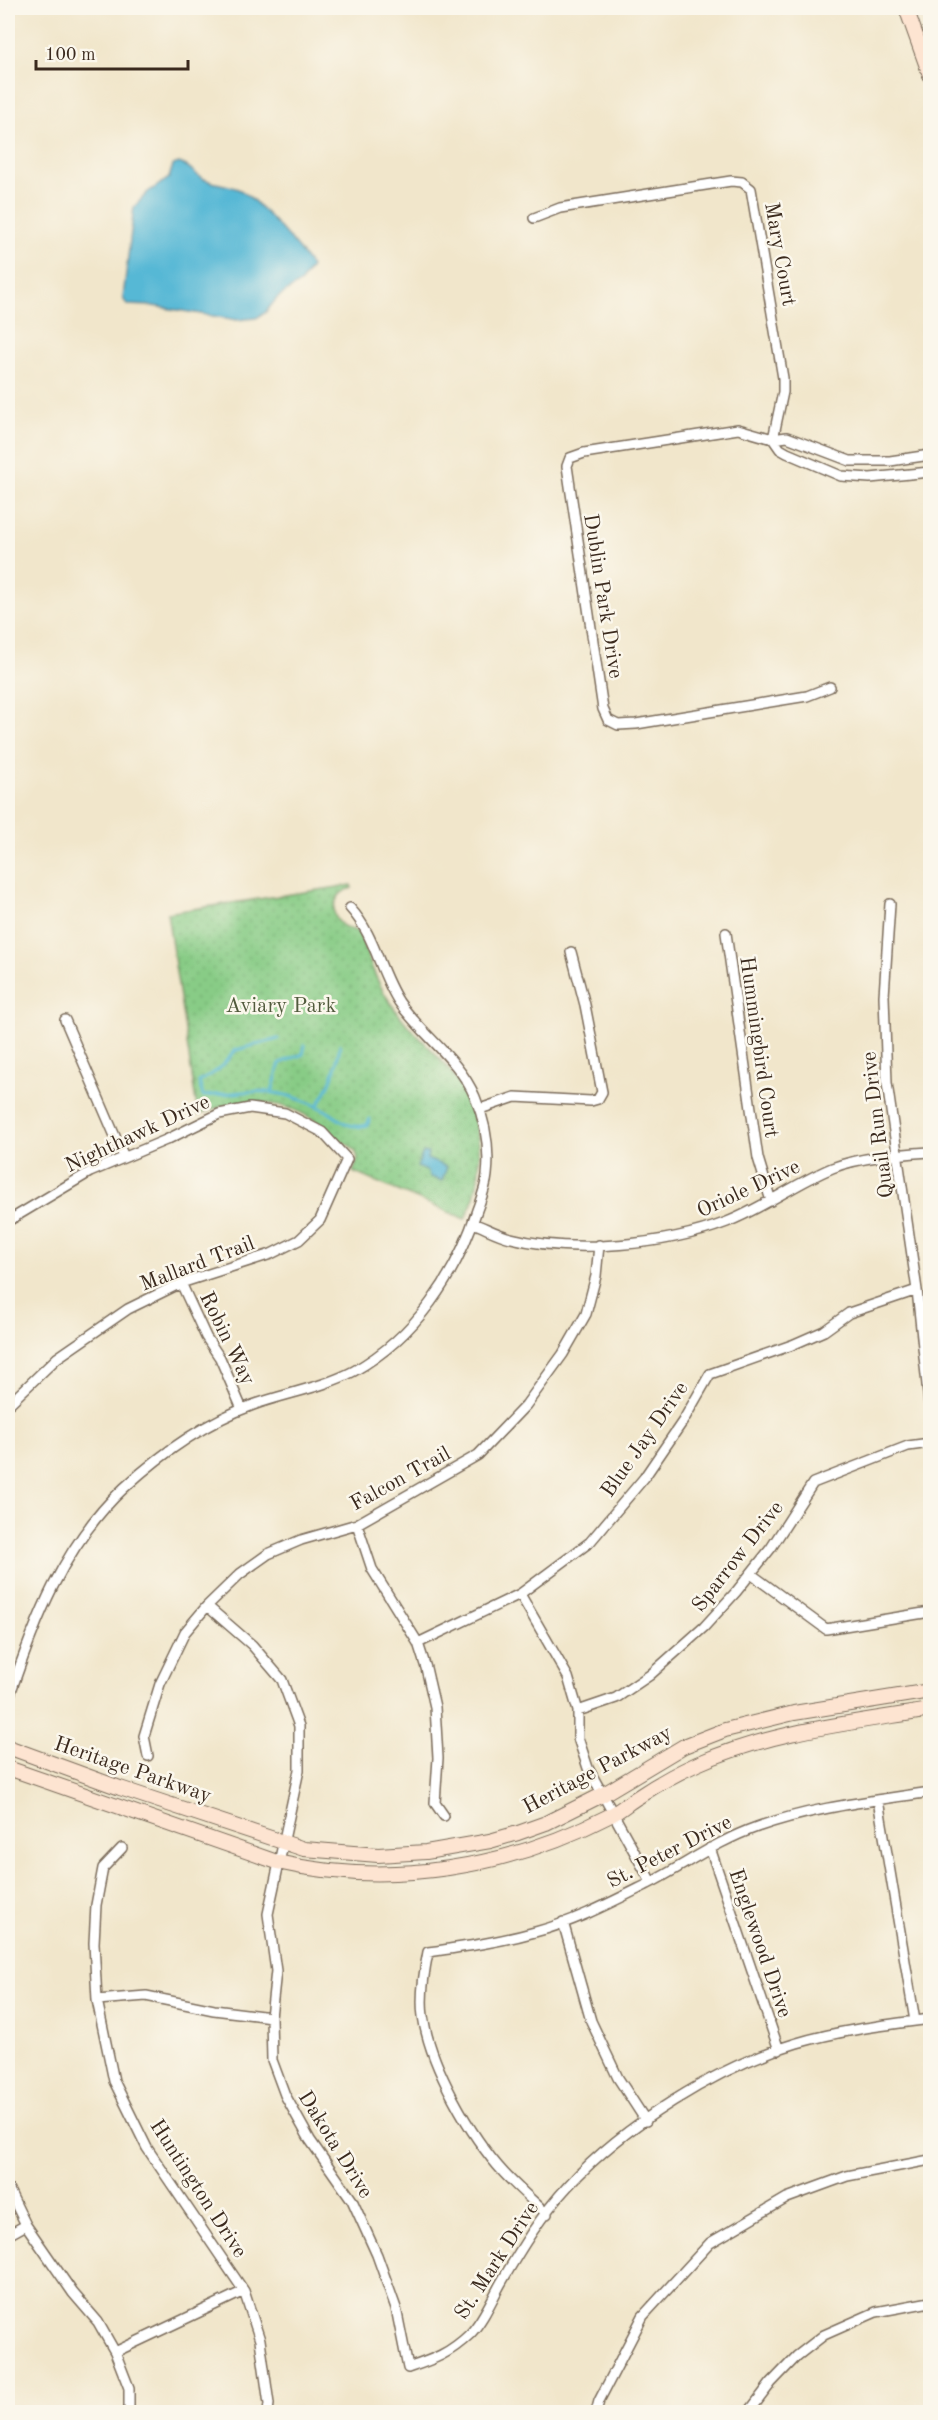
<svg xmlns="http://www.w3.org/2000/svg" width="938" height="2420" font-family="'Old Standard TT',serif">
<defs>
<pattern id="park-dots" width="8" height="8" patternUnits="userSpaceOnUse" patternTransform="scale(1.5)"><rect width="8" height="8" fill="#88cc86"/><path d="M2 2h.1M6 6h.1" fill="none" stroke="#76af73" stroke-width="1.8" stroke-linecap="round"/></pattern>
</defs>
<rect width="100%" height="100%" fill="#fbf7ec"/>
<filter id="ink" filterUnits="userSpaceOnUse"><feTurbulence type="fractalNoise" baseFrequency=".0167" numOctaves="2"/><feDisplacementMap in="SourceGraphic" scale="12" xChannelSelector="R" yChannelSelector="G"/><feConvolveMatrix kernelMatrix="1 2 1 2 8 2 1 2 1" color-interpolation-filters="sRGB"/></filter>
<filter id="wash" filterUnits="userSpaceOnUse"><feTurbulence type="fractalNoise" baseFrequency=".008" numOctaves="4" result="noise"/><feDisplacementMap in="SourceGraphic" scale="24" xChannelSelector="R" yChannelSelector="G"/><feGaussianBlur stdDeviation="1.35" result="paint"/><feColorMatrix in="noise" values="0 0 0 0 0 0 0 0 0 0 0 0 0 0 0 0 0 1.4 0 .05"/><feComposite in="paint" operator="in"/></filter>
<g filter="url(#wash)">
<rect width="100%" height="100%" fill="#f1e6cb"/>
<!-- park -->
<path fill="url(#park-dots)" stroke="#627b52" stroke-width="1.5" d="M351,885L352,888C335,892 327,912 342,925C347,929 354,929 359,932C367,955 375,979 388,999C407,1030 434,1048 454,1076C483,1117 488,1174 465,1219L353,1172L358,1159C356,1147 349,1146 340,1140C331,1134 324,1126 314,1120C279,1097 235,1098 198,1115L167,913Z"/>
<!-- water -->
<path fill="#56b8d5" stroke="#48717a" stroke-width="1.5" d="M179,163C193,167 192,173 202,178C212,184 227,184 238,189C255,197 302,251 311,267L301,282L277,298L265,313L256,318L237,320L153,306L127,305L123,298L134,207L148,192L169,178L173,165Z
M423,1152L428,1153L427,1159L447,1167L442,1181L430,1177L427,1171L417,1167Z"/>
<g fill="none" stroke-linecap="round" stroke-linejoin="round">
<!-- stream -->
<path stroke="#56b8d5" stroke-width="3" d="M278,1039L236,1050L218,1070L199,1082L203,1096C239,1093 263,1086 299,1099C308,1102 317,1106 325,1110C339,1118 349,1131 367,1125L370,1119
M272,1092L280,1063L303,1054L305,1045
M317,1106C331,1087 337,1067 340,1044"/>
</g>
</g>
<g filter="url(#ink)">
<g fill="none" stroke-linecap="round" stroke-linejoin="round">
<defs>
<path id="street" d="M534,218L560,208L731,181L742,182L751,189L783,378V392L773,439
M773,439L780,449L787,453L841,476L870,478L930,472
M830,687L807,696L636,724L618,725L608,720L603,709L567,466L570,458L584,453L738,429L773,439L787,437L850,461H890L930,455
M890,904L884,996L887,1083L917,1290L930,1413
M726,933L758,1158L771,1201
M65,1020L124,1157
M480,1109L515,1097L591,1101L598,1099L602,1092L585,1005L571,952
M8,1221L90,1172L166,1140L219,1114L250,1108L285,1113L322,1132L347,1159L320,1220L299,1240L271,1254L181,1283L128,1309L57,1358L8,1405
M473,1223C486,1228 498,1235 511,1238C573,1254 667,1245 727,1222C763,1208 796,1183 832,1168C860,1157 900,1154 930,1152
M181,1283L206,1337L220,1358L242,1409
M357,1524L372,1569L418,1643L426,1668L435,1707L438,1758L435,1803L444,1816
M751,1574L826,1629L930,1612
M520,1594L568,1677L578,1711V1738L588,1768L651,1882
M207,1606L252,1645L282,1680L299,1726V1770L268,1914L276,1971L271,2017L272,2060L285,2095L310,2140L352,2200L377,2255L396,2308L408,2368C434,2359 449,2354 470,2334C483,2321 492,2299 501,2283C520,2250 541,2215 568,2186C623,2126 718,2066 797,2043C841,2030 885,2025 930,2019
M418,1643L520,1594L590,1542L644,1478L683,1421L710,1374L792,1345L824,1331L849,1313L917,1290
M8,1700C34,1623 63,1545 124,1488C161,1454 206,1422 253,1405C286,1393 322,1388 354,1371C415,1337 456,1276 477,1210C481,1199 486,1187 487,1175C490,1148 485,1121 475,1097C459,1059 422,1035 399,1002C379,971 375,935 350,908
M578,1711L616,1698L650,1675L704,1627L736,1592L771,1548L813,1483L908,1446L930,1443
M148,1756L144,1736L160,1684L185,1632L207,1606L240,1574L268,1554L301,1540L357,1524L478,1455L526,1405L563,1354L586,1314L596,1276L599,1245
M878,1800L915,2021
M122,1848L103,1868L96,1905L94,1943L97,2000L114,2081L147,2148L244,2291L260,2340L269,2404L268,2412
M710,1848L779,2050
M563,1922L591,2021L618,2078L646,2121
M97,2000L146,1996L214,2010L271,2017
M8,2188L26,2225L73,2293L98,2322L115,2352L129,2388V2412
M547,2214C532,2200 517,2187 504,2173C470,2136 430,2065 423,2016C420,1995 424,1972 428,1952C464,1947 500,1942 535,1932C574,1922 612,1902 648,1884C685,1865 717,1841 757,1827C813,1807 872,1801 930,1792
M8,2235L26,2225
M115,2352L244,2291
M596,2412L599,2401L643,2316L710,2243L787,2198L847,2176L930,2160
M749,2412L771,2383L797,2356L824,2335L876,2312L930,2302"/>
<path id="secondary" d="M906,8L930,75
M8,1747L120,1788L304,1849L378,1855L426,1852L490,1841L518,1833L546,1823L602,1795L684,1746L725,1730L794,1713L930,1691
M8,1768L277,1862C390,1888 509,1868 611,1815C621,1810 629,1802 638,1797C656,1785 677,1773 697,1764C771,1731 852,1723 930,1710"/>
</defs>
<!-- street casing -->
<use href="#street" stroke="#7b6c5b" stroke-width="12"/>
<!-- secondary casing -->
<use href="#secondary" stroke="#7b6c5b" stroke-width="16"/>
<!-- street -->
<use href="#street" stroke="#fff" stroke-width="9"/>
<!-- secondary -->
<use href="#secondary" stroke="#fde4d1" stroke-width="14"/>
</g>
</g>
<g text-anchor="middle" stroke-width="5" stroke-linejoin="round" paint-order="stroke">
<!-- street labels -->
<g font-size="21" fill="#3b2a1e" stroke="#fbf7ec">
<text transform="translate(781 254) rotate(80)" y="7">Mary Court</text>
<text transform="translate(604 596) rotate(81)" y="7">Dublin Park Drive</text>
<text transform="translate(760 1047) rotate(82)" y="7">Hummingbird Court</text>
<text transform="translate(877 1125) rotate(-97)" y="7">Quail Run Drive</text>
<text transform="translate(137 1133) rotate(-25)" y="7">Nighthawk Drive</text>
<text transform="translate(748 1188) rotate(-25)" y="7">Oriole Drive</text>
<text transform="translate(197 1263) rotate(-21)" y="7">Mallard Trail</text>
<text transform="translate(228 1338) rotate(64)" y="7">Robin Way</text>
<text transform="translate(644 1439) rotate(-55)" y="7">Blue Jay Drive</text>
<text transform="translate(400 1478) rotate(-29)" y="7">Falcon Trail</text>
<text transform="translate(737 1556) rotate(-52)" y="7">Sparrow Drive</text>
<text transform="translate(133 1769) rotate(19)" y="7">Heritage Parkway</text>
<text transform="translate(597 1769) rotate(-28)" y="7">Heritage Parkway</text>
<text transform="translate(669 1851) rotate(-27)" y="7">St. Peter Drive</text>
<text transform="translate(761 1943) rotate(71)" y="7">Englewood Drive</text>
<text transform="translate(336 2144) rotate(58)" y="7">Dakota Drive</text>
<text transform="translate(199 2188) rotate(57)" y="7">Huntington Drive</text>
<text transform="translate(496 2260) rotate(-57)" y="7">St. Mark Drive</text>
</g>
<!-- park labels -->
<g font-size="21" fill="#525b3d" stroke="#fbf7ec">
<text x="281" y="1012">Aviary Park</text>
</g>
</g>
<!-- margin -->
<rect width="938" height="2420" fill="none" stroke="#fbf7ec" stroke-width="30"/>
<!-- scale -->
<path d="M36 60v9h152v-9" fill="none" stroke="#3b2a1e" stroke-width="3"/>
<text x="45" y="60" font-size="18" fill="#3b2a1e" stroke="#fbf7ec" stroke-width="4.5" paint-order="stroke">100 m</text>
</svg>
